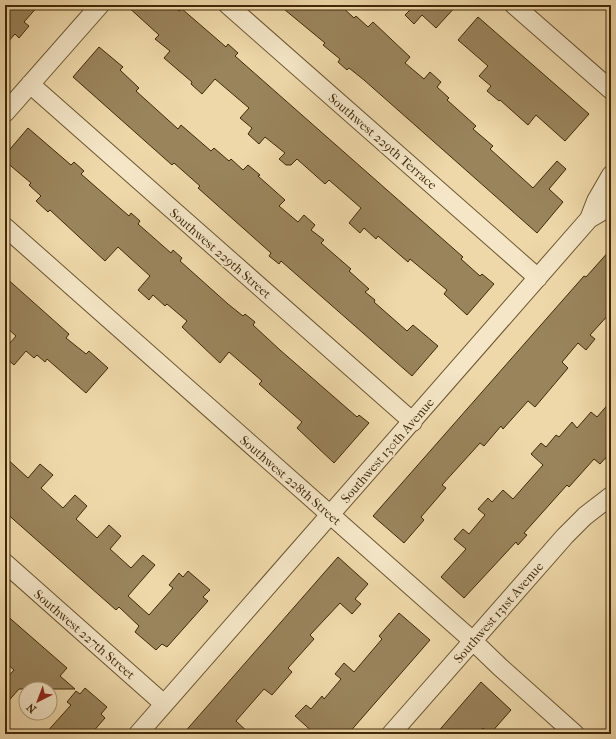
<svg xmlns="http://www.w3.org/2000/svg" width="616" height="739" font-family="'IM FELL French Canon',serif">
<rect width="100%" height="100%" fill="#eed8a9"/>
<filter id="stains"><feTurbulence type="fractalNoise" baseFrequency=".005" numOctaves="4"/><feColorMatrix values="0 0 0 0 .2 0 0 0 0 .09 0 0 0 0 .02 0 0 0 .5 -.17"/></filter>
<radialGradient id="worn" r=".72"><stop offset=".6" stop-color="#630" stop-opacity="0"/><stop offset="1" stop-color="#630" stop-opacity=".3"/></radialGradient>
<!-- building -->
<path fill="#9a845c" stroke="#402908" d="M5,5H39L24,22L29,26L19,38L15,34L5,45Z
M126,5H172L179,11L182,9L226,47L228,44L238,53L235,56L463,257L461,259L480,276L482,274L494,284L467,315L444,294L447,290L410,259L408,262L378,236L376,239L364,228L360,233L349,223L361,208L329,180L325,184L297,159L291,165H286L279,159L285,153L265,137L259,144L248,134L252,128L240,118L249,108L215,79L202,94L191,84L192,82L164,58L170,51L155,39L159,35Z
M279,5H327L333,10L337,5H340L354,18L356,16L368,27L373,22L410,57L405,63L424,79L430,72L441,82L437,87L449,98L447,100L476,126L473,129L493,146L490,149L533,188L557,161L566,169L549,189L563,202L537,233L364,80L349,68L347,70L338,62L340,59L323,45L325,43Z
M411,5H457L436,28L422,15L414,24L405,15L413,7Z
M478,17L589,114L565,141L536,115L528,125L500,100L499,101L487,91L491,86L479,76L488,66L458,40Z
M99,47L123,67L120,70L139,88L136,91L178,129L181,125L211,151L214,148L229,161L231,159L243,170L248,165L260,175L258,176L285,200L279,206L298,222L304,215L315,225L311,230L324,240L321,243L351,269L349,271L369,289L365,292L375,300L374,302L407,331L413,325L438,346L412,376L281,261L279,264L269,256L271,253L198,188L200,186L174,163L172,165L73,77Z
M28,128L71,165L74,162L84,171L81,174L129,216L131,213L140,221L138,224L171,253L173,250L182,258L180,261L228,304L243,316L245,314L255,322L253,325L280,350L357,417L359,415L369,423L334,463L297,428L302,422L259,384L262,381L229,352L220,363L182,327L187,321L167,304L165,306L153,295L149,300L138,290L150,276L118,247L105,261L50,210L48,212L36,201L41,196L29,185L31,183L5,161V155Z
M611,249V312L590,335L595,339L586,350L578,343L562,362L568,368L535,407L528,401L503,429L501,426L484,446L480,443L442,485L446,488L421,517L424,520L404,543L373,516L584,276L586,277Z
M5,277L69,334L66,338L86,354L89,351L108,368L86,393L47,359L45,362L37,355L34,358L26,351L14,365L5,357V349L16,336L5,326Z
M611,401V452L600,464L594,459L569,487L567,485L524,533L527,535L518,545L516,542L464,598L441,577L466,549L454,539L463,529L469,534L485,515L478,509L488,498L492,502L503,490L513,499L543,465L531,454L541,443L546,447L556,435L559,437L572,422L577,428L591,412L597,417Z
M5,457L28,478L40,464L53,475L41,488L63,508L75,495L87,506L76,519L97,538L109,525L121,536L110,549L131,568L143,555L155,565L128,596L149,615L173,588L169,585L179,573L183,577L188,571L210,590L203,597L208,601L167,647L162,644L156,650L135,632L139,626L119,607L116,610L5,512Z
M338,557L368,584L355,599L361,604L352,614L340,603L310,635L314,639L288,668L292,672L272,695L264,689L236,721L250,734H183Z
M399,613L430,640L348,734H315L295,716L306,705L311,709L322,696L324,699L341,679L335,674L344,663L354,672L382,639L379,636Z
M5,614L67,668L60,676L75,689H19L5,705V680L14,670L5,662Z
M481,682L511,710L490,734L483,728L477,734H436Z
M85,688L107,707L101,714L105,718L91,734H45L71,705L67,702L76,691L80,694Z"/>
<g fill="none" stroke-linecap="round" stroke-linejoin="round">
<defs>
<path id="minor" d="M228,5L538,278
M514,5L611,90
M30,84L413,422
M5,113L100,5
M589,219L611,206
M5,227L473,641L500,667L575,734
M5,563L164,704
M138,734L589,219L596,201L611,175
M391,734L565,536L585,516L611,496"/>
</defs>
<!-- minor casing -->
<use href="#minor" stroke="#6c5530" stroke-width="20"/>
<!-- minor -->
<use href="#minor" stroke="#f4e6c7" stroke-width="18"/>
</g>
<g text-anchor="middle" stroke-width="3.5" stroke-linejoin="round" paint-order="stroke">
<!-- street labels -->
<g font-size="13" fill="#402908" stroke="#f4e6c7">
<text transform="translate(383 141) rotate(41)" y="5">Southwest 229th Terrace</text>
<text transform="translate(221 253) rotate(41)" y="5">Southwest 229th Street</text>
<text transform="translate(387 450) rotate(-49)" y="5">Southwest 130th Avenue</text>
<text transform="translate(291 480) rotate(41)" y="5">Southwest 228th Street</text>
<text transform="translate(498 612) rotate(-49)" y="5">Southwest 131st Avenue</text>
<text transform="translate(85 634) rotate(41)" y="5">Southwest 227th Street</text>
</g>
</g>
<!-- margin -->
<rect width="616" height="739" fill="none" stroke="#eed8a9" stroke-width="20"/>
<rect x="6" y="6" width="604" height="727" fill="none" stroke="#402908" stroke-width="2"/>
<rect x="10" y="10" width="596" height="719" fill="none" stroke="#402908"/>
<!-- north arrow -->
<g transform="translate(38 701) rotate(222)"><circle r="19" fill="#f4e6c7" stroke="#ac9a7b"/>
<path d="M0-3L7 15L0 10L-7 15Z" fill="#8f2418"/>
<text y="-6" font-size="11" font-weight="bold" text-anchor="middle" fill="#402908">N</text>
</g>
<rect width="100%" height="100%" filter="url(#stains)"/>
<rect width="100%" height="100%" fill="url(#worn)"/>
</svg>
